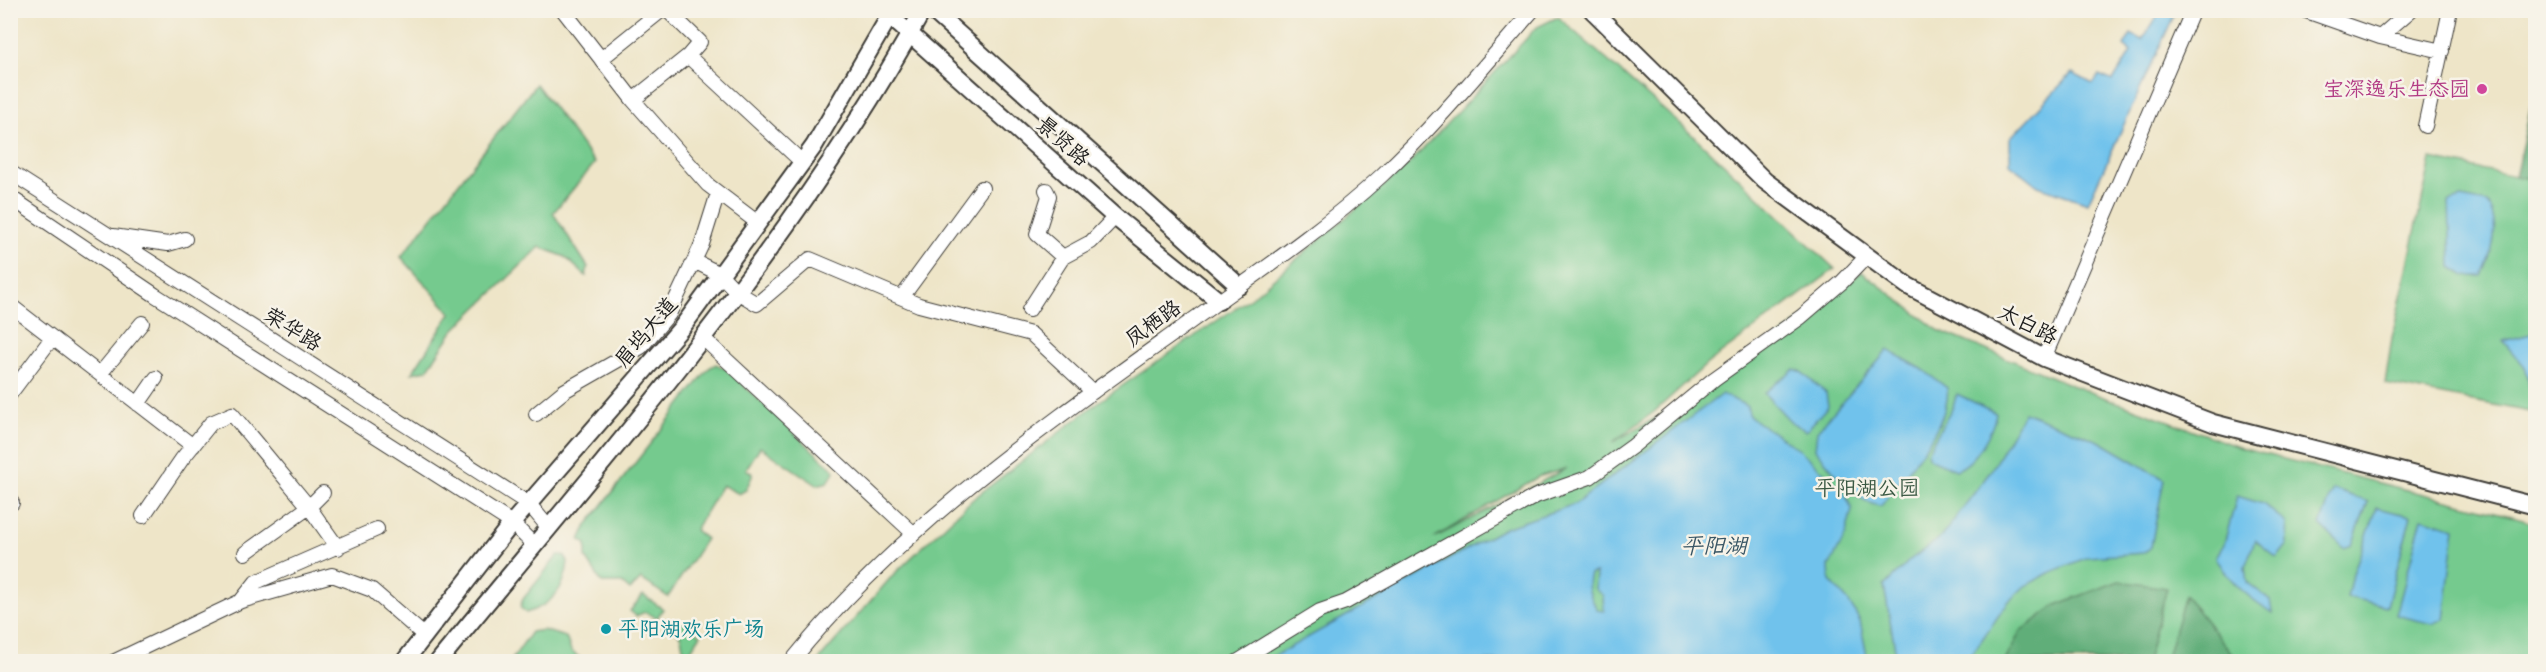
<svg xmlns="http://www.w3.org/2000/svg" width="2546" height="672" font-family="'Patrick Hand','LXGW WenKai TC',sans-serif">
<rect width="100%" height="100%" fill="#f7f3e8"/>
<filter id="ink" filterUnits="userSpaceOnUse"><feTurbulence type="fractalNoise" baseFrequency=".0167" numOctaves="2"/><feDisplacementMap in="SourceGraphic" scale="12" xChannelSelector="R" yChannelSelector="G"/><feConvolveMatrix kernelMatrix="1 2 1 2 8 2 1 2 1" color-interpolation-filters="sRGB"/></filter>
<filter id="wash" filterUnits="userSpaceOnUse"><feTurbulence type="fractalNoise" baseFrequency=".008" numOctaves="4" result="noise"/><feDisplacementMap in="SourceGraphic" scale="24" xChannelSelector="R" yChannelSelector="G"/><feGaussianBlur stdDeviation="1.35" result="paint"/><feColorMatrix in="noise" values="0 0 0 0 0 0 0 0 0 0 0 0 0 0 0 0 0 1.4 0 .05"/><feComposite in="paint" operator="in"/></filter>
<g filter="url(#wash)">
<rect width="100%" height="100%" fill="#eee5c8"/>
<!-- green -->
<path fill="#75ca8e" stroke="#487355" stroke-width="1.5" fill-rule="evenodd" d="M1558,17L1697,139L1835,269L1708,363L1654,412L1613,442L1728,377L1862,272L1938,330L2079,388L2244,449L2523,519L2535,526V661L817,662L893,575L973,499L1097,403L1253,296L1410,163L1537,27ZM1567,468L1436,537H1435L1538,477Z
M536,84L595,163L553,213L588,267L586,276L565,257L540,247L453,331L427,370L412,373L451,313L401,257Z
M2431,159L2535,180V413L2385,384L2392,338Z
M716,364L726,369L835,471L828,482L817,485L760,447L746,469L753,474L746,490L739,494L722,485L695,530L706,539L668,597L641,579L630,590L622,583H602L586,558V544L580,540L587,525L709,368Z
M558,555H564L568,562C565,589 552,605 526,613L520,607L523,599Z
M643,595L663,609L657,618L645,612L636,616L630,611Z
M680,621L701,635L689,653L683,648L681,637L675,629Z
M543,630L566,637L571,651L584,661H511L531,632Z"/>
<!-- forest -->
<path fill="#60ae79" stroke="#3e654a" stroke-width="1.5" d="M2535,89V180L2515,176Z
M2119,581L2167,588L2147,661H2005L2020,632L2056,605Z
M2185,595L2238,661H2166Z"/>
<!-- water -->
<path fill="#70c2ec" stroke="#466f84" stroke-width="1.5" fill-rule="evenodd" d="M2161,11H2176L2088,203L2038,186L2010,164V138L2072,73L2093,84L2099,75L2113,81L2131,52L2124,46L2131,34L2142,40Z
M2461,198L2487,203C2502,224 2492,254 2482,276H2465L2451,267L2449,202Z
M2535,333V388L2530,389L2526,369L2503,341Z
M1888,350L1922,369L1947,388C1953,421 1901,479 1881,506C1855,504 1832,468 1815,449L1817,431Z
M1794,369L1800,371L1826,393L1828,406L1806,431L1792,423L1764,393Z
M1722,394L1747,406L1750,417L1801,451L1843,490L1852,509L1846,534L1829,567L1830,581L1849,602L1860,621L1868,661H1265L1505,528L1575,504ZM1596,573L1595,589L1603,596L1604,611L1597,610C1591,596 1585,589 1590,574Z
M1957,394L1996,413C1993,432 1975,464 1956,470L1929,458L1927,453L1953,406Z
M2024,412L2099,441L2164,479L2151,547L2144,553L2088,557L2049,573L2025,586L2008,602L1967,661H1897L1884,586L1910,560L1941,537L1990,472Z
M2333,489L2368,502L2352,545L2344,548L2320,525Z
M2237,496L2263,504L2287,523L2288,544L2277,558L2255,540L2245,567L2247,582L2270,600L2272,613C2249,597 2229,583 2216,557L2224,544Z
M2377,508L2411,516L2387,606L2347,597L2351,579Z
M2422,518L2455,528L2444,619L2432,624L2396,615Z"/>
</g>
<g filter="url(#ink)">
<g fill="none" stroke-linecap="round" stroke-linejoin="round">
<defs>
<path id="minor" d="M563,10L633,100L708,185L758,223
M2303,10L2380,37L2442,51
M2380,37L2411,10
M688,56L802,162
M601,59L662,10
M633,100L688,56L700,42L667,10
M2425,126L2450,10
M10,172L529,504L548,527
M1046,190L1049,196L1037,234L1063,257
M10,197L155,295L512,523L534,545
M113,236L168,244L185,239
M694,261L720,274L737,292L757,304L810,259L919,305L1031,334L1093,392
M902,297L982,188
M10,305L193,446
M1029,310L1063,257L1091,242L1115,217
M704,339L913,533
M2044,358L2193,10
M100,374L142,323
M10,394L52,338
M138,404L156,378
M536,414L564,391L641,347L669,314L702,244L718,193
M10,501L12,503
M143,516L182,459L211,423L232,414L309,507L338,548
M245,553L309,507L323,493
M241,601L256,582L377,529
M113,662L241,601L332,575L372,590L425,636
M791,662C907,518 1060,416 1208,309C1267,267 1328,225 1381,176C1436,125 1484,66 1533,10
M1237,662L1320,611L1346,602L1536,496L1590,477L1633,446L1714,379L1801,317L1842,282L1867,256"/>
<path id="major" d="M883,10L1115,217L1219,301
M932,10L1239,286
M1592,10L1765,181L1908,286L2044,358L2213,423L2536,506
M404,662L512,523L683,326L814,146L893,10
M438,662C609,453 792,248 923,10"/>
</defs>
<!-- minor casing -->
<use href="#minor" stroke="#3c3a36" stroke-width="16"/>
<!-- major casing -->
<use href="#major" stroke="#3c3a36" stroke-width="20"/>
<!-- minor -->
<use href="#minor" stroke="#fff" stroke-width="14"/>
<!-- major -->
<use href="#major" stroke="#fff" stroke-width="16"/>
</g>
</g>
<!-- markers -->
<circle fill="#d1479c" stroke="#f7f3e8" stroke-width="2" cx="2482" cy="89" r="6"/>
<circle fill="#0f9aa8" stroke="#f7f3e8" stroke-width="2" cx="606" cy="629" r="6"/>
<g text-anchor="middle" stroke-width="5" stroke-linejoin="round" paint-order="stroke">
<!-- hotel labels -->
<g font-size="21" fill="#b23c85" stroke="#f7f3e8" text-anchor="end">
<text x="2470" y="96">宝深逸乐生态园</text>
</g>
<!-- street labels -->
<g font-size="21" fill="#1c1c1c" stroke="#f7f3e8">
<text transform="translate(1063 141) rotate(41)" y="7">景贤路</text>
<text transform="translate(1153 323) rotate(-36)" y="7">凤栖路</text>
<text transform="translate(2028 324) rotate(27)" y="7">太白路</text>
<text transform="translate(293 329) rotate(32)" y="7">荣华路</text>
<text transform="translate(646 332) rotate(-50)" y="7">眉坞大道</text>
</g>
<!-- park labels -->
<g font-size="21" fill="#3b5944" stroke="#f7f3e8">
<text x="1867" y="495">平阳湖公园</text>
</g>
<!-- culture labels -->
<g font-size="21" fill="#0d838f" stroke="#f7f3e8" text-anchor="start">
<text x="618" y="636">平阳湖欢乐广场</text>
</g>
<!-- water labels -->
<g font-size="22" font-style="italic" fill="#395665" stroke="#f7f3e8">
<text x="1714" y="553">平阳湖</text>
</g>
</g>
<!-- margin -->
<rect width="2546" height="672" fill="none" stroke="#f7f3e8" stroke-width="36"/>
</svg>
